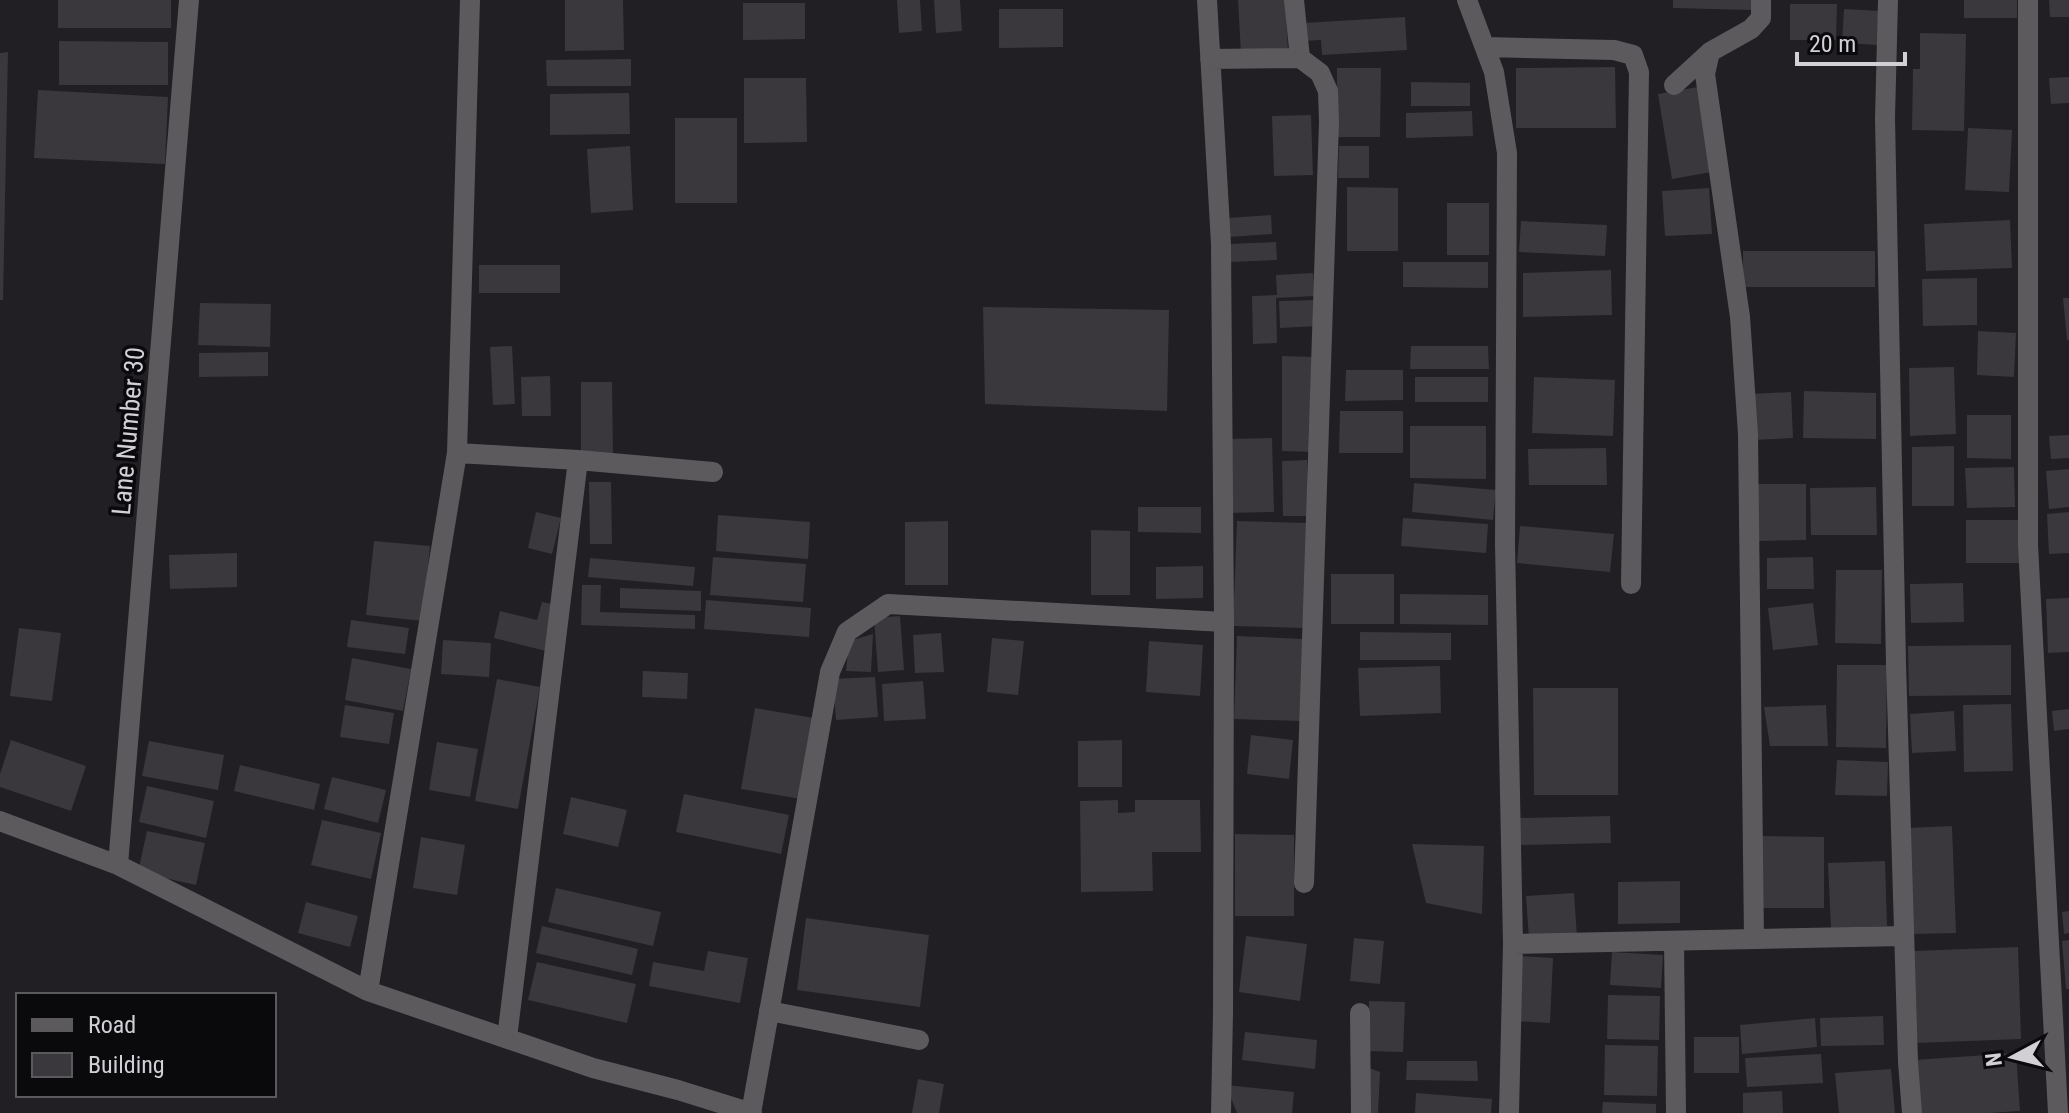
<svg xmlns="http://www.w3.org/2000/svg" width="2069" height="1113" font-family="'Roboto Condensed',sans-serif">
<rect width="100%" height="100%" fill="#211e24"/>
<!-- building -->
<path fill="#3a373d" d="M58,0H171V28H58Z
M565,0H623L624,50L565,51Z
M897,0H920L922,31L899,33Z
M934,0H960L962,31L936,33Z
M1238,0H1285L1288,51L1241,54Z
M1673,0H1751V10L1673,8Z
M1964,0H2017V18H1964Z
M2049,0H2069V17H2050Z
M743,3H805V39L743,40Z
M1790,4H1837L1836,40H1790Z
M999,9H1063V47L999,48Z
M1844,9L1880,11L1878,45L1842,43Z
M1405,17L1407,50L1322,55L1321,40L1304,41L1303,23Z
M1920,33L1966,34L1964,131L1912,130L1913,69H1920Z
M59,41L168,42V85H59Z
M8,52L3,300H0V53Z
M631,59V86H547L546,60Z
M1615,67L1616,128H1516V68Z
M1337,68H1381L1380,137H1337Z
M2069,77V103L2051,104L2049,78Z
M744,78H806L807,142L744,143Z
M1411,82L1470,83V106H1411Z
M1698,87L1712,172L1672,179L1658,94Z
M38,90L168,97L165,164L34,158Z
M629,93L630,134L550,135V94Z
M1472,111L1473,136L1406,138V113Z
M1311,115L1313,175L1274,176L1272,116Z
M675,118H737V203H675Z
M1968,128L2012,130L2009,192L1965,190Z
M630,146L633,210L591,213L587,149Z
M1339,146H1369V178H1338Z
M1347,187L1398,188V251H1347Z
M1709,188L1712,234L1665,236L1662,191Z
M1447,203H1489V255H1447Z
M1271,215L1272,234L1229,237L1228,218Z
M2010,220L2012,268L1926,271L1924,224Z
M1521,221L1607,225L1605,256L1519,252Z
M1276,242L1277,260L1230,262L1229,244Z
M1743,251H1875V287H1743Z
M1403,262H1488V288L1403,287Z
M479,265H560V293H479Z
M1611,270L1612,315L1523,317V273Z
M1313,273L1315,296L1276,298L1277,343L1253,344L1252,296L1277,295L1276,275Z
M1977,278V325L1923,326L1922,279Z
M2063,298H2069V340H2067Z
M1318,300L1319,326L1280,328L1279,301Z
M200,303L271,304L270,347L198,345Z
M983,307L1169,310L1167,411L985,404Z
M1978,331L2016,333L2014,377L1977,375Z
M512,346L515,404L493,405L490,347Z
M1411,346H1488L1489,369H1410Z
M268,352V376L199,377V353Z
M1282,356L1315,357V452L1282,451Z
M1954,367L1956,434L1910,436L1909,368Z
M1346,370H1403V400L1345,401Z
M550,376L551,416H522L521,377Z
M1415,377H1488V402H1415Z
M1534,377L1615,380L1613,436L1532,433Z
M581,382H612L613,454H581Z
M1804,391L1876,393V439L1803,438Z
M1791,392L1793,438L1752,440L1750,394Z
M1340,411H1403V453H1339Z
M1967,415H2011V459L1967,458Z
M1410,426H1486V479L1410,478Z
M2069,435V458L2051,459L2049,436Z
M1272,438L1274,512L1227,513L1226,439Z
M1954,446V506H1912V447Z
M1606,448L1607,485H1529L1528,449Z
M1307,460L1309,516H1283L1282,461Z
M2014,467L2015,507L1967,508L1965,468Z
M2069,469V507L2049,509L2046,471Z
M589,482H611L612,544H590Z
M1414,483L1496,490L1493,520L1412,512Z
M1758,484H1806V540L1758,541Z
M1876,487L1877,535H1811L1810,488Z
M1138,507H1201V533L1138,532Z
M536,512L561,518L552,554L528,548Z
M2069,512V553L2049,554L2047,514Z
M718,515L810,522L808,559L716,551Z
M1403,518L1488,524L1486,553L1401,546Z
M1966,520H2019V563H1966Z
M948,521V585H905V522Z
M1237,521L1307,523L1303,628L1233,626Z
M1520,526L1614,534L1610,572L1517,563Z
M1091,530L1130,531V595H1091Z
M374,541L430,546L423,621L366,615Z
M237,553V587L170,589L169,555Z
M713,557L806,564L803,602L710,595Z
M1813,557L1814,589H1767V558Z
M590,558L695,567L693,586L588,577Z
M1203,566V598L1156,599V567Z
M1836,570H1882L1881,644L1835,643Z
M1331,574H1394V624H1331Z
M1963,583L1964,622L1911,623L1910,584Z
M582,585H601L600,612L695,615V629L581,625Z
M620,588L701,591V611L620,608Z
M1400,594L1488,595V625L1400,624Z
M2069,598V652L2048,653L2046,599Z
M706,600L811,608L809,637L704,629Z
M542,602L557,605L546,651L494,638L500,611L537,620Z
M1813,603L1818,645L1773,650L1768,608Z
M900,616L904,670L878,672L874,618Z
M351,620L409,628L405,654L347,647Z
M19,628L61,633L52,701L10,696Z
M1360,632L1451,633V660H1360Z
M941,633L944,672L915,673L913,635Z
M873,634L871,672L846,671L849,641Z
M1237,636L1303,639L1300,721L1234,719Z
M992,638L1024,641L1018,695L987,692Z
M443,640L491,643L489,677L441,674Z
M1149,641L1203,645L1200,696L1146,692Z
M2011,645V695L1909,696L1908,646Z
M352,658L411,669L403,711L345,700Z
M1837,665H1887L1886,748L1836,747Z
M1440,666L1441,713L1360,716L1358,668Z
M643,671L688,673L687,699L642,697Z
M875,677L878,717L836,720L833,679Z
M497,679L540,687L518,809L475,801Z
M923,681L926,719L884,721L882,684Z
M1533,688H1618V795H1534Z
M2011,704L2013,771L1964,772L1963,705Z
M345,705L394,713L389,744L340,737Z
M1826,705L1828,746H1770L1764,707Z
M755,708L814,718L801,799L741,789Z
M2069,709V729L2054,731L2052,711Z
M1954,711L1956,751L1912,753L1910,714Z
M1251,735L1293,740L1289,779L1247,774Z
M11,740L86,766L71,811L0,787V774Z
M1122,740V787H1078V741Z
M149,741L224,755L218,790L142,776Z
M437,742L478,749L470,797L429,790Z
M1837,760L1888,762L1887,796L1835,795Z
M240,765L320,784L314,810L234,791Z
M332,777L386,790L378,823L324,809Z
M147,786L214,801L206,838L139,822Z
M684,794L789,815L781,854L676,832Z
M571,797L627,810L618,847L563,834Z
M1118,800V813L1135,812V800H1200L1201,852H1152L1153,891L1081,892L1080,801Z
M1610,816L1611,843L1520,845L1519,818Z
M322,820L381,833L371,879L311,865Z
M1952,826L1956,933L1911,934L1908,828Z
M147,831L205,843L196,885L138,872Z
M1235,834L1294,835V916H1235Z
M1757,836L1824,837V908H1756Z
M421,837L465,845L457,895L413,888Z
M1412,844L1484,846L1482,914L1426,903Z
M1885,861L1887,926L1831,928L1828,863Z
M1680,881V923L1618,924V882Z
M556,888L661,912L653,946L548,922Z
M1574,893L1577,937L1529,939L1526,896Z
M306,902L358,916L350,947L298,933Z
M2069,911V933L2064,934L2062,912Z
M806,918L929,935L920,1007L797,990Z
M542,926L638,949L632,975L536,953Z
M1246,936L1307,944L1300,1001L1239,992Z
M1354,938L1384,941L1380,984L1350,981Z
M2069,940V989H2066L2062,941Z
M2018,947L2021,1039L1916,1043L1913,951Z
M708,951L748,958L740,1003L649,986L653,962L704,971Z
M1612,952L1663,955L1661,988L1610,985Z
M1518,956L1553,958L1550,1023L1515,1021Z
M537,962L636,984L627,1023L528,1000Z
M1608,995L1660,996L1659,1040L1607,1039Z
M1369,1001L1405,1002L1403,1052L1367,1051Z
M1883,1016L1884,1045L1821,1046L1820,1018Z
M1815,1018L1817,1047L1742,1054L1740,1025Z
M1245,1032L1317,1040L1315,1069L1242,1060Z
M1694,1037H1739V1073H1694Z
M1605,1045L1658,1046L1657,1096L1604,1095Z
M2016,1053L2020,1111L1989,1113H1918L1914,1060Z
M1821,1054L1823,1083L1747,1087L1745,1058Z
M1407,1061H1477L1478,1081L1406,1080Z
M1369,1068L1380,1072L1378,1113H1370Z
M1891,1069L1895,1113H1839L1835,1073Z
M918,1079L944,1084L939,1113H912Z
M1226,1085L1294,1092L1292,1113H1237Z
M1782,1091L1783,1113H1743V1093Z
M1416,1093L1492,1099L1491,1113H1415Z
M1603,1102L1656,1104V1113H1602Z"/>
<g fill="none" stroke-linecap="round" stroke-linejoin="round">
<!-- minor -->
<path stroke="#5c5a5d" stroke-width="20" d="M1207,0L1221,244L1224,622L1223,1013L1221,1113
M1294,0L1300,58
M1467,0L1494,72L1507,153L1505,544L1513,944L1509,1113
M1888,0L1885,118L1896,664L1908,1062L1912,1113
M2028,0V545L2058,1113
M1485,47L1614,50L1633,55L1639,72L1631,584
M1210,59L1300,58L1320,73L1328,91L1329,122L1304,883
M1674,85L1710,52
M457,453L578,460L507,1038
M578,460L713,472
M0,821L118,865L368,991L593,1068L678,1090L752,1113
M118,865L189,0
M1754,939L1748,434L1740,317L1705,74L1710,52L1751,29L1761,18V0
M1674,941L1676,1113
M1513,944L1904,936
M368,991L457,453L470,0
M769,1011L919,1040
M1360,1013L1361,1113
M751,1113L830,672L847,632L888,604L1224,622"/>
</g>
<g text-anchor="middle" stroke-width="7" stroke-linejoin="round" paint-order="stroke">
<!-- street labels -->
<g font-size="26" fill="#d2d0d5" stroke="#0a090b">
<text transform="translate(128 431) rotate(-85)" y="9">Lane Number 30</text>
</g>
</g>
<!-- legend -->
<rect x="16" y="993" width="260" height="104" fill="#0a090b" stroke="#5a595c" stroke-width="2"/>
<rect x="32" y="1019" width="40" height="12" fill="#5c5a5d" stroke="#5a595c" stroke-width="2"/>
<text x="88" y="1033" font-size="24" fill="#d2d0d5">Road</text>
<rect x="32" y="1053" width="40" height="24" fill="#3a373d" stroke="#5a595c" stroke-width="2"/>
<text x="88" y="1073" font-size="24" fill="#d2d0d5">Building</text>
<!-- north arrow -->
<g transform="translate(2013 1057) rotate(263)" stroke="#0a090b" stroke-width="6" paint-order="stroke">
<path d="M0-6L14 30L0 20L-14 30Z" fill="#d2d0d5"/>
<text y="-12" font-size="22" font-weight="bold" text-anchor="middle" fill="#d2d0d5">N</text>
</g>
<!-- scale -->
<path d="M1797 52v12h108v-12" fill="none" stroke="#d2d0d5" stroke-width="4"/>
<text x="1809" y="52" font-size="24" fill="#d2d0d5" stroke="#0a090b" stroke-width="6" paint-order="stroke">20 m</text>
</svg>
